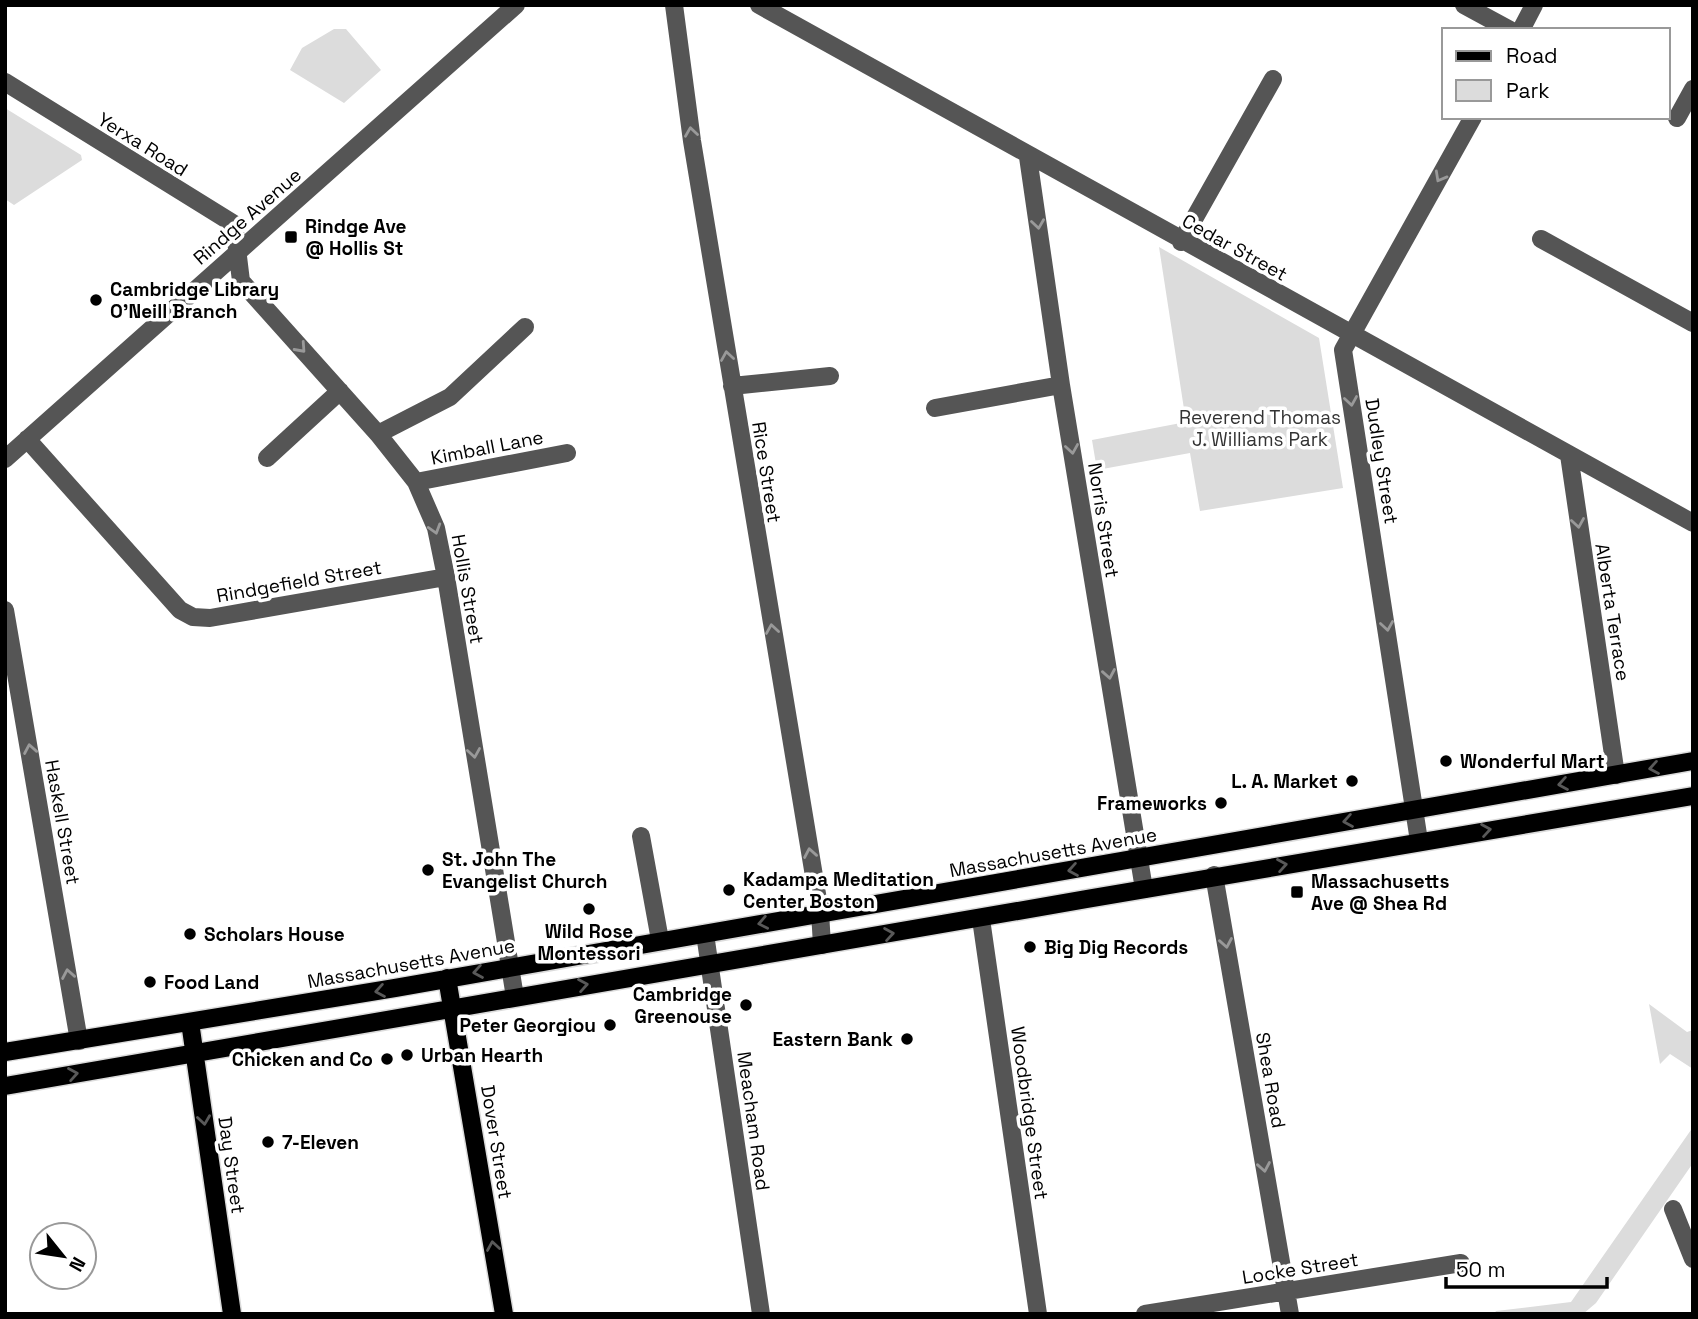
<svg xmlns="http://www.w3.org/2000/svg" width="1698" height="1319" font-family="'Space Grotesk',sans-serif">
<rect width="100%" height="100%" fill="#fff"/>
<!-- green -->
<path fill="#dcdcdc" d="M334,29H346L381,70L344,103L290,70L302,48Z
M5,108L81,155L82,160L14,205L5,199Z
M1159,247L1319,338L1343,488L1200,511L1190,453L1097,470L1092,440L1186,422Z
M1649,1004L1687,1032L1693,1030V1069L1670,1054L1660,1064Z
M1693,1127V1163L1596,1303L1583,1314H1494L1496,1311L1571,1302Z"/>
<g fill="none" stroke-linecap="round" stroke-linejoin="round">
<defs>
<path id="major" d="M447,978L504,1314
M190,1022L232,1314
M5,1052L395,988L1693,761
M5,1086C568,988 1130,891 1693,796"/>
</defs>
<!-- major casing -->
<use href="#major" stroke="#dbdbdb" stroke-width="21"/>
<!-- minor -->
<path stroke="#555" stroke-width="18" d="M674,5L692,141L820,912L822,945
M759,5L1693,523
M1464,5L1510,30
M1521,30L1534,5
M5,82L234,224L241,281L378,434L416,482L436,528L446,577L515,997
M1677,118L1693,89
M1028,157L1061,385L1144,889
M1541,239L1693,323
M1181,242L1273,79
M732,386L830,376
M935,408L1061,385
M378,434L450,397L525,327
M27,439L180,610L193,617L210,618L446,577
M1569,455L1616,775
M267,458L340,391
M5,459L516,5
M416,482L567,453
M5,610L79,1041
M641,836L660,940
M1419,841L1343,350L1473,117
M1214,875L1290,1314
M981,919L1038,1314
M705,934L761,1314
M1673,1209L1693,1259
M1145,1314L1461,1263"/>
<!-- major -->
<use href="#major" stroke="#000" stroke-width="18"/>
</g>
<!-- one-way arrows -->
<defs><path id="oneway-chevron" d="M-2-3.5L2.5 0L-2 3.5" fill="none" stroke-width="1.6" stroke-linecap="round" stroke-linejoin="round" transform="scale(1.75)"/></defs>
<g stroke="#999">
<use href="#oneway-chevron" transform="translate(691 132) rotate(-98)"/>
<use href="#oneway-chevron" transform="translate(1440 177) rotate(119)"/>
<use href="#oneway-chevron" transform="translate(1038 224) rotate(82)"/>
<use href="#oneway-chevron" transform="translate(301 348) rotate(48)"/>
<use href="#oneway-chevron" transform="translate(727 356) rotate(-99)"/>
<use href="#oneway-chevron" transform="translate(1351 401) rotate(81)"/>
<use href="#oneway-chevron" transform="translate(1072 449) rotate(81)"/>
<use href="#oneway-chevron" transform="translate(1578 523) rotate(81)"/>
<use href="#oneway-chevron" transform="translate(435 529) rotate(73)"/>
<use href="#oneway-chevron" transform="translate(1387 626) rotate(81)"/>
<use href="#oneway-chevron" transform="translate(772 629) rotate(-99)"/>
<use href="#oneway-chevron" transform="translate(1109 674) rotate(80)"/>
<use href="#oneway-chevron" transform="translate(30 749) rotate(-100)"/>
<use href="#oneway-chevron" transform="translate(474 753) rotate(81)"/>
<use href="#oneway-chevron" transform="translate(810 853) rotate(-100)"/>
<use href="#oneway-chevron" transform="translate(1226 943) rotate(80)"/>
<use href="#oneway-chevron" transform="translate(68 974) rotate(-100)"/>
<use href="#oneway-chevron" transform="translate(1264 1167) rotate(80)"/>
</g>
<g stroke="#595959">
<use href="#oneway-chevron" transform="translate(1654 768) rotate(170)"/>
<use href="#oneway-chevron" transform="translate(1563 784) rotate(170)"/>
<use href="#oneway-chevron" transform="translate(1348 821) rotate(170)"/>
<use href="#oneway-chevron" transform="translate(1486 830) rotate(-9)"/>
<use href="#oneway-chevron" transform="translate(1282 865) rotate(-10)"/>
<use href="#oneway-chevron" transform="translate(1073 870) rotate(170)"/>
<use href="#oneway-chevron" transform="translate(763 923) rotate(169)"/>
<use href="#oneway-chevron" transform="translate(889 934) rotate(-9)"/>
<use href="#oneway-chevron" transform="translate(478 972) rotate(170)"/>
<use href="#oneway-chevron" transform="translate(583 985) rotate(-10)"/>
<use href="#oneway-chevron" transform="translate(380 991) rotate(170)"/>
<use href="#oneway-chevron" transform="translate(73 1074) rotate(-10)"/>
<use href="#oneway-chevron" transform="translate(204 1120) rotate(82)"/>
<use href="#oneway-chevron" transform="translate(493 1246) rotate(-99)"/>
</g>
<!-- markers -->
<g fill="#000" stroke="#fff" stroke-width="2.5">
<rect x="284" y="230" width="14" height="14" rx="3.5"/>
<circle cx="96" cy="300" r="7"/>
<circle cx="1446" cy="761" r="7"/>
<circle cx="1352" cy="781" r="7"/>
<circle cx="1221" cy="803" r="7"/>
<circle cx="428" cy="870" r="7"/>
<circle cx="729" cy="890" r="7"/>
<rect x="1290" y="885" width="14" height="14" rx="3.5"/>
<circle cx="589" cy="909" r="7"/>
<circle cx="190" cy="934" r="7"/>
<circle cx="1030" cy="947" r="7"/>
<circle cx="150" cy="982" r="7"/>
<circle cx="746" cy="1005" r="7"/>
<circle cx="610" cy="1025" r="7"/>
<circle cx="907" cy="1039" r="7"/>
<circle cx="407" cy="1055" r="7"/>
<circle cx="387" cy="1059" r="7"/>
<circle cx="268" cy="1142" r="7"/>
</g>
<g text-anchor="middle" stroke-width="7" stroke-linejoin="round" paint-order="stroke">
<!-- street labels -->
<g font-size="19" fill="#000" stroke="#fff">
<text transform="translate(143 144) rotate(32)" y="7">Yerxa Road</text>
<text transform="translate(247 216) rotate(-41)" y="7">Rindge Avenue</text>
<text transform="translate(1235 247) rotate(29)" y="7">Cedar Street</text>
<text transform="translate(487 447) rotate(-11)" y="7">Kimball Lane</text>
<text transform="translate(1382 461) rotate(81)" y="7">Dudley Street</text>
<text transform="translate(767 472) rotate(81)" y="7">Rice Street</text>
<text transform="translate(1104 520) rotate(81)" y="7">Norris Street</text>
<text transform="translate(299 581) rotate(-10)" y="7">Rindgefield Street</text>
<text transform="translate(468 589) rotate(80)" y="7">Hollis Street</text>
<text transform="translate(1613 612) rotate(81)" y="7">Alberta Terrace</text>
<text transform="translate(63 822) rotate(80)" y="7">Haskell Street</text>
<text transform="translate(1053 852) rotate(-10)" y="7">Massachusetts Avenue</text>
<text transform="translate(411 963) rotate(-10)" y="7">Massachusetts Avenue</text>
<text transform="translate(1271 1080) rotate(80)" y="7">Shea Road</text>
<text transform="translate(1030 1113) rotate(82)" y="7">Woodbridge Street</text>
<text transform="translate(754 1121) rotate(82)" y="7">Meacham Road</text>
<text transform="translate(497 1142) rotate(81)" y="7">Dover Street</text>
<text transform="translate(232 1165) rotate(82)" y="7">Day Street</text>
<text transform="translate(1300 1268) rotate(-9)" y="7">Locke Street</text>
</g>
<!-- poi labels -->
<g font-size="19" font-weight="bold" fill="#000" stroke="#fff" text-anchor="start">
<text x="305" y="233">Rindge Ave<tspan x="305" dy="22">@ Hollis St</tspan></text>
<text x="110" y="296">Cambridge Library<tspan x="110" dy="22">O'Neill Branch</tspan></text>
<text x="1460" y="768">Wonderful Mart</text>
<text x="1338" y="788" text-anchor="end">L. A. Market</text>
<text x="1207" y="810" text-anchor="end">Frameworks</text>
<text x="442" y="866">St. John The<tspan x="442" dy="22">Evangelist Church</tspan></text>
<text x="743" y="886">Kadampa Meditation<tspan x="743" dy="22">Center Boston</tspan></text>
<text x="1311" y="888">Massachusetts<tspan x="1311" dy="22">Ave @ Shea Rd</tspan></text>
<text x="589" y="938" text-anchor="middle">Wild Rose<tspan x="589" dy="22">Montessori</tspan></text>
<text x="204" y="941">Scholars House</text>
<text x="1044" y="954">Big Dig Records</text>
<text x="164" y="989">Food Land</text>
<text x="732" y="1001" text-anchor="end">Cambridge<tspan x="732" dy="22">Greenouse</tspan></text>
<text x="596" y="1032" text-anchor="end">Peter Georgiou</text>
<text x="893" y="1046" text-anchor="end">Eastern Bank</text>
<text x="421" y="1062">Urban Hearth</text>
<text x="373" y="1066" text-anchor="end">Chicken and Co</text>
<text x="282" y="1149">7-Eleven</text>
</g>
<!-- park labels -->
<g font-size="19" fill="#333" stroke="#fff">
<text x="1260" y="424">Reverend Thomas<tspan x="1260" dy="22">J. Williams Park</tspan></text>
</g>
</g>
<!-- border -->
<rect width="1698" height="1319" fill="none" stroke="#000000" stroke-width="14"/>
<!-- legend -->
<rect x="1442" y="28" width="228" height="91" fill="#ffffff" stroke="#999999" stroke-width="2"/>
<rect x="1456" y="51" width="35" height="10" fill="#000000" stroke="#999999" stroke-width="2"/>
<text x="1506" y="63" font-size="21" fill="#000000">Road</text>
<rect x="1456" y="80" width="35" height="21" fill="#dcdcdc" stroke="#999999" stroke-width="2"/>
<text x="1506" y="98" font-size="21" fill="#000000">Park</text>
<!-- north arrow -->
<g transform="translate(63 1256) rotate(120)"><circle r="33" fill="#ffffff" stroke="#999999" stroke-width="2"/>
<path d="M0-5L12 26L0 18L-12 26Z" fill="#000000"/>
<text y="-10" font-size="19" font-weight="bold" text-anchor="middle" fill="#000000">N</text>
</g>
<!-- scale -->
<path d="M1446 1277v10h161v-10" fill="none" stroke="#000000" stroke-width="3.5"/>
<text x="1456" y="1277" font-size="21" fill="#000000" stroke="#ffffff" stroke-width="5" paint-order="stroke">50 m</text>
</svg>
